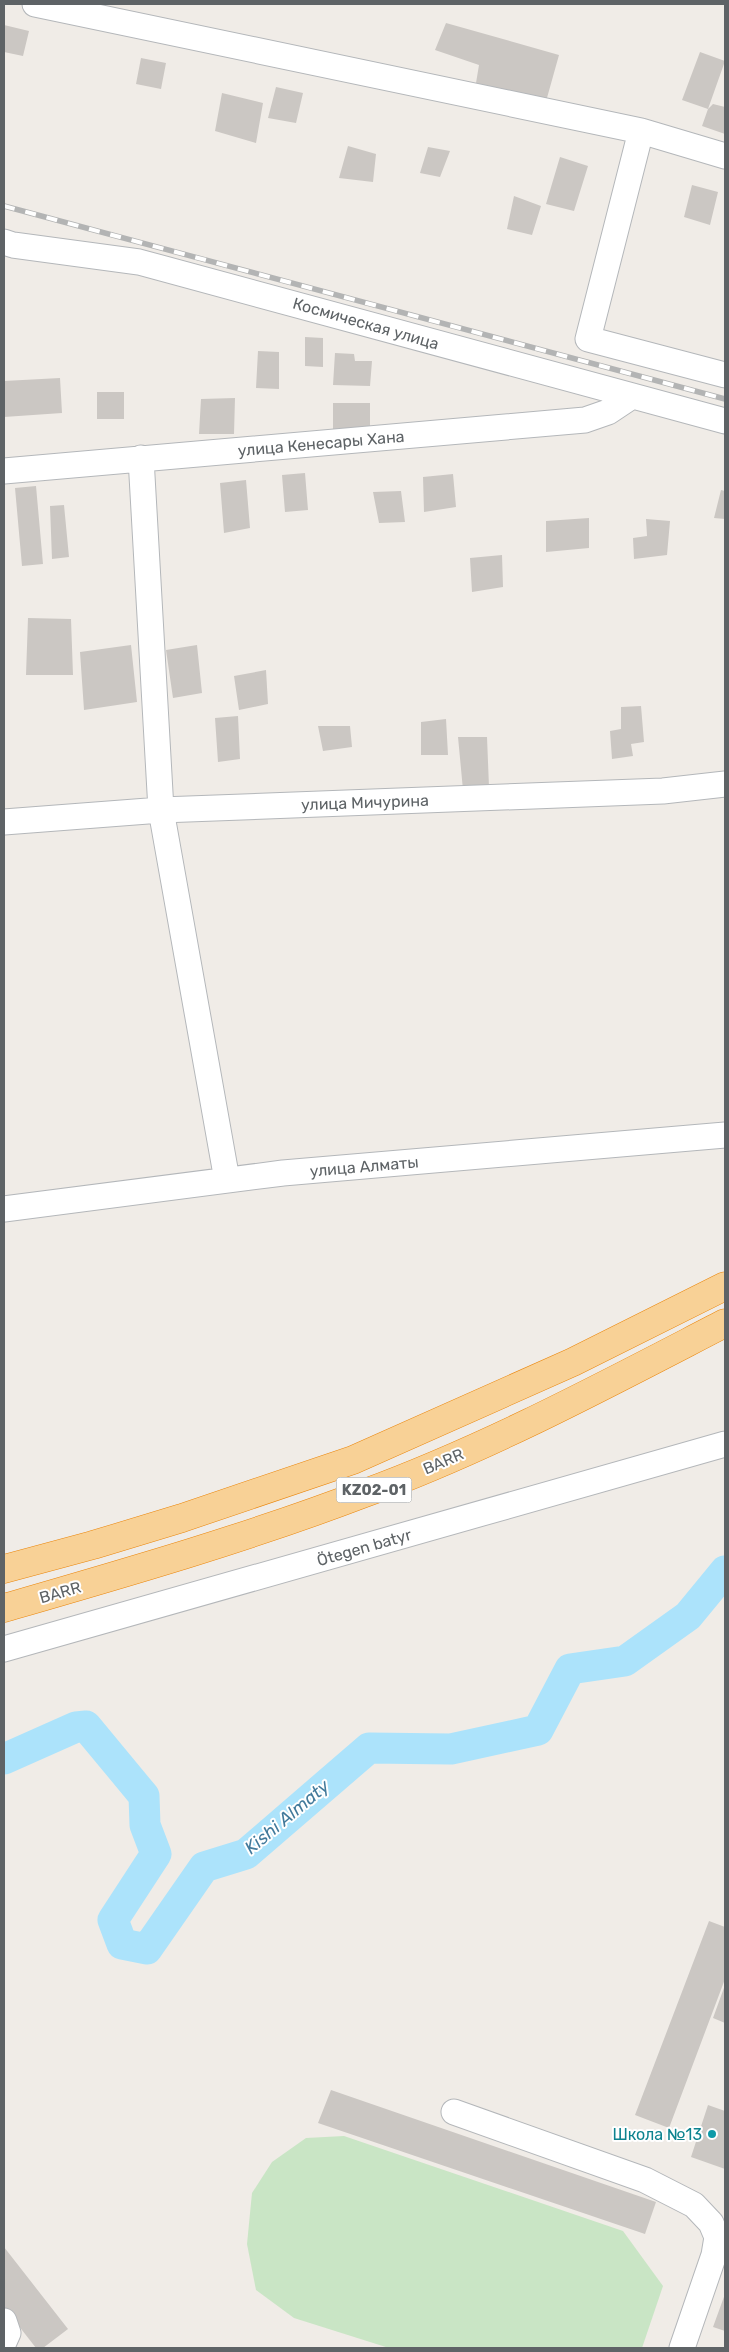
<svg xmlns="http://www.w3.org/2000/svg" width="729" height="2352" font-family="Rubik,sans-serif">
<rect width="100%" height="100%" fill="#f0ece7"/>
<!-- green -->
<path fill="#c9e5c5" d="M344,2136L623,2231L663,2286L642,2348H389L294,2318L256,2290L247,2244L252,2193L272,2162L306,2138Z"/>
<g fill="none" stroke-linecap="round" stroke-linejoin="round">
<!-- river -->
<path stroke="#ace3fb" stroke-width="31" d="M4,1759L76,1727L86,1726L144,1796L145,1825L156,1854L113,1920L122,1944L147,1949L204,1867L246,1854L369,1748L451,1749L538,1730L570,1669L625,1661L688,1616L725,1571"/>
</g>
<!-- building -->
<path fill="#cbc7c3" d="M446,23L559,55L545,105L475,89L479,65L435,50Z
M4,25L29,31L23,56L4,52Z
M700,52L725,61L708,109L713,104L725,107V134L702,126L708,109L682,100Z
M141,58L166,63L161,89L136,84Z
M276,87L303,93L296,123L268,118Z
M222,93L263,103L256,143L215,131Z
M348,146L376,154L373,182L339,178Z
M428,147L450,151L440,177L420,173Z
M560,157L588,166L574,211L546,204Z
M692,185L718,192L710,225L684,217Z
M514,196L541,206L532,235L507,229Z
M305,337L323,338V367L305,366Z
M258,351L279,352V389L256,388Z
M335,353L354,354L355,361H372L370,386L333,385Z
M60,378L62,413L4,417V381Z
M97,392H124V419H97Z
M235,398L234,434H199L201,399Z
M333,403H370V428L333,429Z
M305,473L308,510L285,512L282,475Z
M453,474L456,507L424,512L423,477Z
M246,480L250,528L224,533L220,483Z
M36,486L43,564L22,566L15,488Z
M721,490L725,491V519L714,518Z
M401,491L405,522L379,523L373,492Z
M64,505L69,557L52,559L50,506Z
M589,518V548L546,552V521Z
M646,519L670,521L667,555L634,559L633,538L647,536Z
M502,555L503,587L472,592L470,558Z
M28,618L71,619L73,675H26Z
M131,645L137,702L84,710L80,652Z
M197,645L202,693L173,698L166,650Z
M266,670L268,704L239,710L234,676Z
M641,706L644,742L631,744L633,756L612,759L610,731L621,729V707Z
M238,716L240,759L218,762L215,718Z
M446,719L448,755H421V722Z
M318,726H350L352,747L323,751Z
M458,737H487L489,787L463,790Z
M709,1921L725,1927V1979L669,2128L635,2115Z
M725,1985V2023L713,2018Z
M331,2090L656,2202L645,2234L318,2123Z
M708,2105L725,2111V2169L691,2157Z
M4,2247L68,2329L43,2348H36L4,2307Z
M725,2294V2331L713,2327Z"/>
<g fill="none" stroke-linecap="round" stroke-linejoin="round">
<defs>
<path id="minor" d="M35,4L641,131L725,156
M641,131L588,339L725,375
M4,242L13,245L139,262L725,421
M141,458L161,810L227,1180
M4,471L585,420L608,412L632,396
M4,822L161,810L663,791L725,784
M4,1209L283,1173L725,1135
M4,1649L725,1444
M454,2112L645,2180L694,2205L711,2223L717,2237L714,2255L682,2348
M4,2321L8,2333L4,2342"/>
<path id="highway" d="M4,1569L93,1545L182,1518L353,1460L573,1362L725,1286
M4,1608C125,1573 247,1538 365,1493C490,1447 607,1384 725,1323"/>
</defs>
<!-- minor casing -->
<use href="#minor" stroke="#b4b7ba" stroke-width="27"/>
<!-- highway casing -->
<use href="#highway" stroke="#ea860c" stroke-width="29"/>
<!-- minor -->
<use href="#minor" stroke="#fff" stroke-width="25"/>
<!-- highway -->
<use href="#highway" stroke="#f8d196" stroke-width="28"/>
<defs>
<path id="rail" d="M4,206L725,399"/>
</defs>
<!-- rail casing -->
<use href="#rail" stroke="#b3b4b4" stroke-width="5.5"/>
<!-- rail -->
<use href="#rail" stroke="#fff" stroke-width="4" stroke-dasharray="11" stroke-linecap="butt"/>
</g>
<!-- markers -->
<circle fill="#0f9aa8" stroke="#fff" stroke-width="2" cx="712" cy="2134" r="5"/>
<g text-anchor="middle" stroke-width="4" stroke-linejoin="round" paint-order="stroke">
<!-- shield labels -->
<rect fill="#fff" stroke="#8e9294" stroke-width="1" x="336.5" y="1477.5" width="75" height="25" rx="4"/>
<g font-size="15" font-weight="bold" fill="#5e6366">
<text x="374" y="1495">KZ02-01</text>
</g>
<!-- street labels -->
<g font-size="16" fill="#5e6366" stroke="#fff">
<text transform="translate(366 323) rotate(16)" y="6">Космическая улица</text>
<text transform="translate(321 443) rotate(-5)" y="6">улица Кенесары Хана</text>
<text transform="translate(365 802) rotate(-2)" y="6">улица Мичурина</text>
<text transform="translate(364 1166) rotate(-5)" y="6">улица Алматы</text>
<text transform="translate(443 1461) rotate(-23)" y="6">BARR</text>
<text transform="translate(364 1547) rotate(-16)" y="6">Ötegen batyr</text>
<text transform="translate(60 1592) rotate(-16)" y="6">BARR</text>
</g>
<!-- culture labels -->
<g font-size="16" fill="#0d838f" stroke="#fff" text-anchor="end">
<text x="702" y="2140">Школа №13</text>
</g>
<!-- water labels -->
<g font-size="18" font-style="italic" fill="#427a9b" stroke="#fff">
<text transform="translate(287 1817) rotate(-40)" y="6">Kіshі Almaty</text>
</g>
</g>
<!-- border -->
<rect width="729" height="2352" fill="none" stroke="#5e6366" stroke-width="10"/>
</svg>
